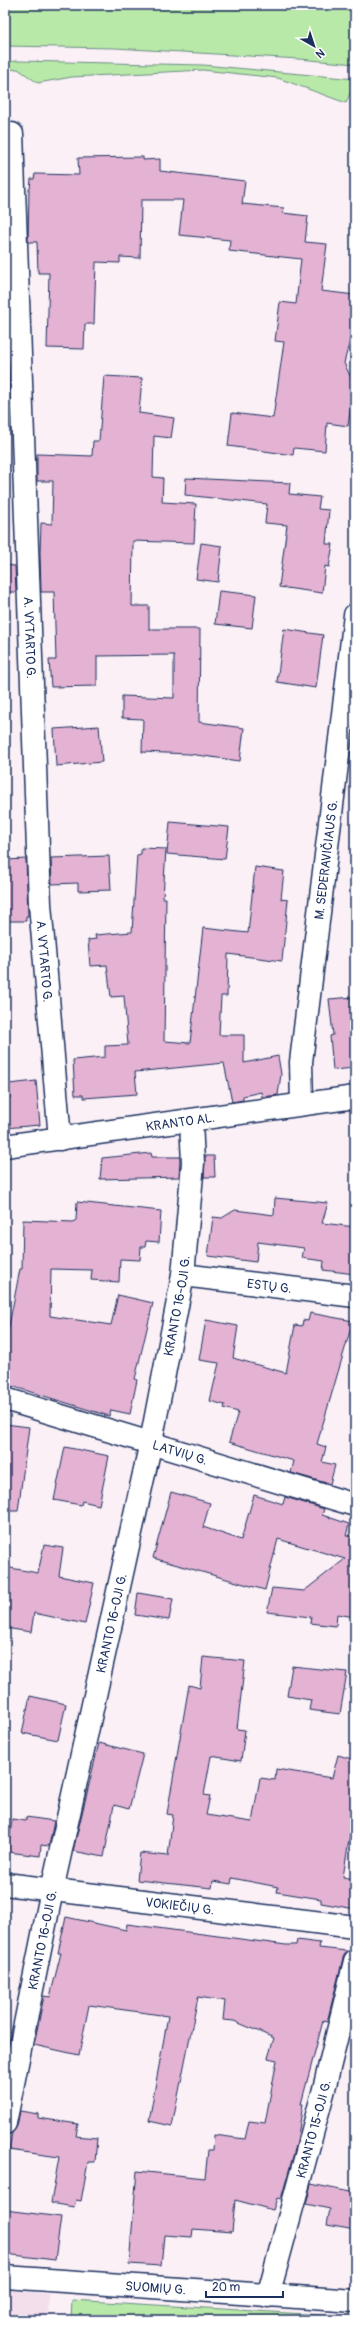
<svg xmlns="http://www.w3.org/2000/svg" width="360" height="2325" font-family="Pangolin,sans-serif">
<rect width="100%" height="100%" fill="#faf0f6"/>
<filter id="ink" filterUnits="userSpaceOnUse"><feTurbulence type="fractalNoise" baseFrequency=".025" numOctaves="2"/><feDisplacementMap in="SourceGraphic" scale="8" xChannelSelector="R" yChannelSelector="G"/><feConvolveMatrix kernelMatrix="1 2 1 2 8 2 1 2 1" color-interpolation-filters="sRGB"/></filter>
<g filter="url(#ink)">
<!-- built -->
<path fill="#f3deec" d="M5,2290L49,2294L48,2320H5Z"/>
<!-- green -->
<path fill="#b9e9a8" stroke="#6a8c83" d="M5,5H355V64L299,59L115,48L5,46Z
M17,61L203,65L355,79V87L352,89L346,103L278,78L203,70L72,77L38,83L18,69L5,70V62Z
M72,2300L355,2317V2320H71Z"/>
<!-- building -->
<path fill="#e4b3d3" stroke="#1b2f5e" d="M143,157V160L160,159V171L245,181L242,204L284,208L283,213L308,216L305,242L327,244L321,291L355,295V337L351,336L344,363L354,384L348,426L327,423L325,451L294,448L293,455L228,446L232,413L273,418L284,342L275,341L280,302L296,304L301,259L229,251L230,240L179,235L183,200H141L140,258L120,257V263L96,262L94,324H85L84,349L47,348L49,273H38L37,242H28L29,189H30L31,179H34L35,174L79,175L78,158Z
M104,376L142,378L139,413L174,418L171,438L154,436L153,477L163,478L162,502L196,504L194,543L133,541L132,606H149V629H200L199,722L244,728L240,761L189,754L142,752L143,719L122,718V696L174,698V655L97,656V686L51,687L49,660H56L54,592H41L40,553L41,523L52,524L53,481H37V454L92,456L93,441H99Z
M186,478L290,483L289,494L320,497L318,509L329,510L326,544H333L329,567L325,566L322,593L279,587L287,525L265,523L267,504L185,495Z
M201,543L222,546L218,582L196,579Z
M5,565L15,566L16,592H5Z
M219,591L256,595L252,628L215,624Z
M284,629L323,635L316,688L277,682Z
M99,726L102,762L56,766L54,729Z
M170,822L229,827L225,859L167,854Z
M141,848L166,849L163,898H166L164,1041L190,1043L203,928L248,933L255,867L284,871L281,899L288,900L282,961L228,954L227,996H221L219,1035H244V1063L278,1056L281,1074L278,1095L262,1097L261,1092L243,1096V1100L232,1102L224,1063L135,1072L137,1094L84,1098L83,1095H75L73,1060L105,1057V1046L128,1045L124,996L111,997L107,965L90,966L88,940L96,939L95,935L132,932L137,855L141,854Z
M109,856L111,890L78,891V883L52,884L51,858Z
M26,859L28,916H26V921H5V860Z
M354,997L355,1068L333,1070L330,1036L333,1035L329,999Z
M36,1081L40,1125L5,1128V1098H10L9,1084Z
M151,1153L152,1157H180L179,1177L100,1179L102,1158Z
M205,1156H214L215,1177H204Z
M275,1198L328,1203L322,1223L355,1227V1274L323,1270L324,1261L302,1258L304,1248L258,1242L256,1262L208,1256L213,1217L222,1218L235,1210L274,1215Z
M77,1202L161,1211L159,1242L146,1241L145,1247H141L140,1260L120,1259L119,1282L91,1280L92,1270L51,1269L50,1316L111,1325L118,1295L153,1303L135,1379L137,1380L130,1414L111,1410L109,1416L5,1384V1346L20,1269H22L23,1220L73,1222L76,1220Z
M310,1313L353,1321L317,1444L326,1447L322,1462L335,1465L330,1484L291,1473L294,1461L229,1442L238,1412L224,1408L225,1405L210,1401L219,1363L199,1360L206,1320L238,1326L233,1358L286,1373L295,1325L302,1326L303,1320L308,1321Z
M5,1424L29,1427L18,1511H5Z
M65,1447L109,1456L99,1505L82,1501L81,1505L54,1500Z
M171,1492L210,1503L203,1527L241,1540L254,1495L283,1504L285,1497L324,1509L322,1515L349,1524L346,1536H355V1617L337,1614L336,1626L310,1623L311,1617L267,1612L272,1588L304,1591L345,1559L278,1539L265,1590L153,1558Z
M44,1545L63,1548L59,1576L94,1583L85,1624L34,1613L31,1632L5,1628V1567L38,1573Z
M138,1593L173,1599L169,1620L135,1615Z
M203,1657L245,1661L237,1729L245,1730L241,1761L211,1756L204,1795L210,1796L206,1815L252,1822L260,1778L275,1780L276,1769L332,1778L338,1755L355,1760V1835L350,1834L343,1877L355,1879V1909L321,1903V1899L277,1892L278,1887L232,1878L231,1884L213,1881L212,1888L137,1880L140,1853L168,1856L173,1815L167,1814L189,1685L200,1688Z
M292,1666L347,1672L340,1714L309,1710L311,1700L287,1696Z
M30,1696L66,1704L58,1740L22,1733Z
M99,1743L143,1754L129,1809L114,1805L104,1857L73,1851Z
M26,1817L54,1821L49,1846L41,1845L40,1856L8,1852L12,1819L26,1821Z
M66,1917L126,1930L127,1924L286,1945H296L297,1940L320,1943L319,1948L347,1951L343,1958L327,2022L323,2021L301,2104H303L297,2142L281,2199L277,2198L273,2210L235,2200L232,2232L193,2229L192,2237L164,2235L161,2266L129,2264L137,2171L205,2178L208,2150H213L214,2135L245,2139L249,2121L265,2123L277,2060L268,2058L274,2038L234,2021L223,2020L225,2001L198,1997L172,2126L149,2121L168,2016L89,2005L79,2055L34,2045L44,1996L50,1997L61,1953H58Z
M20,2111L38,2114V2118L78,2124L76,2136L97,2138L95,2162H88L81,2201L76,2200L74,2207L51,2203L59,2157L9,2150L12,2133L17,2126Z
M311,2184L355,2193V2230L327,2225L330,2209L306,2204Z
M5,2210L61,2217L55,2260L5,2254Z"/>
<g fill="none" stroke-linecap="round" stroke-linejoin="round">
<defs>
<g id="minor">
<path id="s1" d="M12,134L40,904L60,1139"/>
<path id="s2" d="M302,1104L301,1062L355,615"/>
<path id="s3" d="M5,1146L355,1097"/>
<path id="s4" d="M183,1275L355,1296"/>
<path id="s5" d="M5,1399L355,1505"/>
<path id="s6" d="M5,1884L355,1927"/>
<path id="s7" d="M5,2123L52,1890L151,1442L183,1275L193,1163L191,1121"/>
<path id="s8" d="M5,2277L355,2301"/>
<path id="s9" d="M268,2296L323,2093L355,1961"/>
</g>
</defs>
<!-- minor casing -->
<use href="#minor" stroke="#1b2f5e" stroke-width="25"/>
<!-- minor -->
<use href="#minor" stroke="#fff" stroke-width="22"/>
</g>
</g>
<g text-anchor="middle" stroke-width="3.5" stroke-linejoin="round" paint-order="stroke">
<!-- street labels -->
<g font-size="13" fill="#1b2f5e" stroke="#fff">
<text dy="5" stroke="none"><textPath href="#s1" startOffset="504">A. VYTARTO G.</textPath></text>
<text dy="5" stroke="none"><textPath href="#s2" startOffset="246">M. SEDERAVIČIAUS G.</textPath></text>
<text dy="5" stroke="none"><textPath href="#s1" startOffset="828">A. VYTARTO G.</textPath></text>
<text dy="5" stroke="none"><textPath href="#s3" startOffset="177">KRANTO AL.</textPath></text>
<text dy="5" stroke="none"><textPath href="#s4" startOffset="87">ESTŲ G.</textPath></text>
<text dy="5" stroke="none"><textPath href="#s7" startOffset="835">KRANTO 16-OJI G.</textPath></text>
<text dy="5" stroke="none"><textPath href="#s5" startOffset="183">LATVIŲ G.</textPath></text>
<text dy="5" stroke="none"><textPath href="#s7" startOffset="511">KRANTO 16-OJI G.</textPath></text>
<text dy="5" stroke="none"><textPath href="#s6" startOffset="176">VOKIEČIŲ G.</textPath></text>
<text dy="5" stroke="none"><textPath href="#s7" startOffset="187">KRANTO 16-OJI G.</textPath></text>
<text dy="5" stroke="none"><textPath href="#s9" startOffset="173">KRANTO 15-OJI G.</textPath></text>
<text dy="5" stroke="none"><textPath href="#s8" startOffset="151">SUOMIŲ G.</textPath></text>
</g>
</g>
<!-- margin -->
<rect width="360" height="2325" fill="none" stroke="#fff" stroke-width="20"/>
<rect x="10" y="10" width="340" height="2305" fill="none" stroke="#1b2f5e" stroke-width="1.5" filter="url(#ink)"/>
<!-- north arrow -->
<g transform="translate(314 46) rotate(141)" stroke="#ffffff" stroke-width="3" paint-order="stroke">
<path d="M0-3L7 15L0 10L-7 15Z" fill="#1b2f5e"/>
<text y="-6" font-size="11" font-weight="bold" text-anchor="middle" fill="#1b2f5e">N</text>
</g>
<!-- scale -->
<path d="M206 2291v6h77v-6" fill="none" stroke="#1b2f5e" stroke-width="2"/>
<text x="212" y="2291" font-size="12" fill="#1b2f5e" stroke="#ffffff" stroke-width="3" paint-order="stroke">20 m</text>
</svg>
